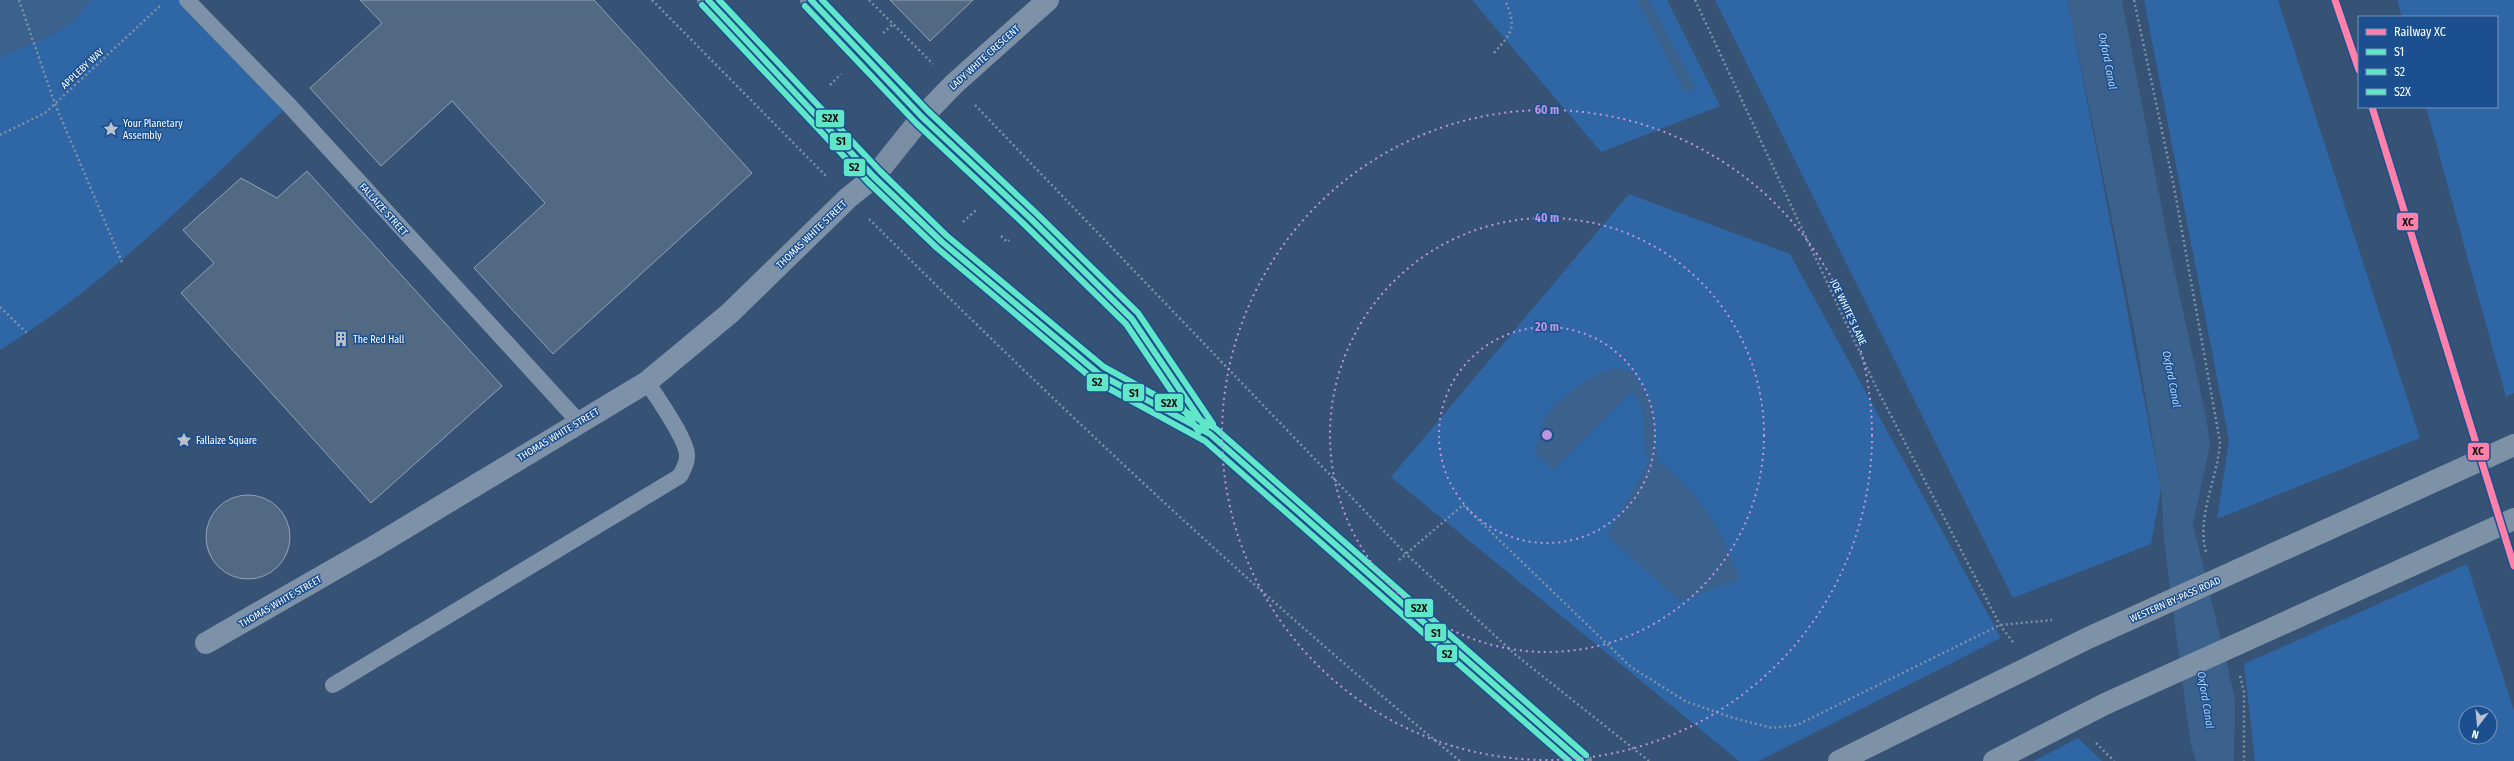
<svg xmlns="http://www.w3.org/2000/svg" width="2514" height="761" font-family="'Fira Sans Condensed',sans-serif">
<rect width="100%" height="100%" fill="#365274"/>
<!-- green -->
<path fill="#2f66a5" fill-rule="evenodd" d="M0,0H187L289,105C197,191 108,284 0,350Z
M1472,0H1667L1720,106L1601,152Z
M1715,0H2068L2161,488L2151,544L2013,598Z
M2144,0H2278L2420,438L2217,519L2229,440Z
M2397,0H2514V393L2506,397L2426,107H2497V17H2402Z
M1629,194L1790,254L2001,638L1759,761H1739L1391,477Z
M2467,564L2514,711V761H2255L2244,664ZM2466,713H2490V737H2466Z
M2078,738L2102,761H2034Z"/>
<!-- water -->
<path fill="#3b618d" d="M0,0H91L75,20L50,36L0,57Z
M2068,0H2122L2169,246L2206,417L2210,445L2193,524L2235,698L2234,761H2196L2190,741L2164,541L2161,488L2136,340Z
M1616,368L1634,372L1639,384L1553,470L1535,453C1538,440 1540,425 1548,414C1559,398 1595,371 1616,368Z
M1652,456C1702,497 1716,519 1740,579L1680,601L1607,535Z"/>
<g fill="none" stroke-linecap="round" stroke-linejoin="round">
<!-- stream -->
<path stroke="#3b618d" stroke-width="11" d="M1643,0L1689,87
M1636,388C1657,412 1645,430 1652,456"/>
</g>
<!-- building -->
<path fill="#526984" stroke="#92a2b6" d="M360,0H594L752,173L553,354L474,268L545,203L452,101L381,166L310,88L382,23Z
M890,0H973L930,41Z
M307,171L502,386L371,503L181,293L214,263L183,230L241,178L277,198Z
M206 537a42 42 0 1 1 84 0a42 42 0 1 1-84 0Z"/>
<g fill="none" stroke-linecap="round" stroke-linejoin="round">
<!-- path -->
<path stroke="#7d92a8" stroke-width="2.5" stroke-dasharray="2 3" stroke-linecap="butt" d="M19,0L55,104L122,262
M652,0L826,176
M869,0L933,64
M1695,0L1876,387L2000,625L2013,642
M2134,0L2174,187L2220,442C2218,478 2196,516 2206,552
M883,33L893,24
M1494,53C1513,31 1517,28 1505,0
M830,85L841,74
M975,105L1406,554L1516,655L1649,761
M0,135L45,113L160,6
M869,219C1059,407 1254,592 1460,761
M963,222L976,210
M1001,236L1007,242L1009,240
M0,307L27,333
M1399,560L1463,505L1631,667L1685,701L1730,717L1772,728L1797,725L2000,625L2052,620
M2240,676L2244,692V761
M2096,743L2114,761"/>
<!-- lane -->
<path stroke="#7d92a8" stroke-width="16" d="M187,0L289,105L578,421
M333,685L680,476C683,470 687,464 687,456C688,441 656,396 647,382"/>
<!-- street -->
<path stroke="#7d92a8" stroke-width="22" d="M922,117L954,84L1048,0
M206,643L375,546L647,382L730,313L848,198L874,177"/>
<!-- secondary -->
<path stroke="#798da4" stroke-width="22" d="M874,177L922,117"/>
<!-- highway -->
<path stroke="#7e92a7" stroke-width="22" d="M708,0L874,177L942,242L1099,374L1210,434L1581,761
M811,0L922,117L1031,219L1132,319L1208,431"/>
<!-- highway-bridge -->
<path stroke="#7e92a7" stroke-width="22" d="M1839,761L2086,639L2514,445
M1994,761L2105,704L2514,519"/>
<defs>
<path id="bus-1" d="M708,0L874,177L942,242L1099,374L1210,434L1581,761
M811,0L922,117L1031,219L1132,319L1206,428"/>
<path id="bus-2" d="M702,5L868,182L937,248L1095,381L1205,441L1569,761
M805,6L916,123L1025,225L1126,324L1199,432"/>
<path id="bus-3" d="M719,0L880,171L947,236L1104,367L1215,428L1586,755
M822,0L928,111L1036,213L1138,313L1213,424"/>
</defs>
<!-- bus-1 casing -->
<use href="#bus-1" stroke="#1b4f8f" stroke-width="9"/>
<!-- bus-2 casing -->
<use href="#bus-2" stroke="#1b4f8f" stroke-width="9"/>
<!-- bus-3 casing -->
<use href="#bus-3" stroke="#1b4f8f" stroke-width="9"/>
<!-- bus-1 -->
<use href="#bus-1" stroke="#60e6c8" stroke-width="6"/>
<!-- bus-2 -->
<use href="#bus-2" stroke="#60e6c8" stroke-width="6"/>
<!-- bus-3 -->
<use href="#bus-3" stroke="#60e6c8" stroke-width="6"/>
<defs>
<path id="rail-1" d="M2335,0L2359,70
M2372,107L2514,566"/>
</defs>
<!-- rail-1 casing -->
<use href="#rail-1" stroke="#1b4f8f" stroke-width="10"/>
<!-- rail-1 -->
<use href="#rail-1" stroke="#ff80a9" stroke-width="7"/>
</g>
<!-- distance rings -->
<g fill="none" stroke="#bd96df" stroke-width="2" stroke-dasharray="2 4">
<circle cx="1547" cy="435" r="108"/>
<circle cx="1547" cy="435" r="217"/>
<circle cx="1547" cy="435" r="325"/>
</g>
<!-- icons -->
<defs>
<symbol id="sight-bare" viewBox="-9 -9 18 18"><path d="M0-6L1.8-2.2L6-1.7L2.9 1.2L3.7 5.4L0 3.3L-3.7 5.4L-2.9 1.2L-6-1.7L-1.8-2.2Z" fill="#b9c2ce" stroke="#1b4f8f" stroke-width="2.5" paint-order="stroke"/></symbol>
<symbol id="building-bare" viewBox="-9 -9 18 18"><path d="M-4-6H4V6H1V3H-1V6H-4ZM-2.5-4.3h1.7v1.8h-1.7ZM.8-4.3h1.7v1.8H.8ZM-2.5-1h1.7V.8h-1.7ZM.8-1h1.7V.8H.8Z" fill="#b9c2ce" stroke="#1b4f8f" stroke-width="2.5" paint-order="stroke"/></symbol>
</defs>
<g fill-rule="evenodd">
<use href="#sight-bare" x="100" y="118" width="22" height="22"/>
<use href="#building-bare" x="330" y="328" width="22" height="22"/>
<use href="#sight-bare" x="173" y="429" width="22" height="22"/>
</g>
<g text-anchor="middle" stroke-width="3" stroke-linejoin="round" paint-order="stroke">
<!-- street labels -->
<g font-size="10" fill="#fff" stroke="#1b4f8f">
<text transform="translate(984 57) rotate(-42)" y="4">LADY WHITE CRESCENT</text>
<text transform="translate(82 68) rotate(-43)" y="4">APPLEBY WAY</text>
<text transform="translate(384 209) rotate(48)" y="4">FALLAIZE STREET</text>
<text transform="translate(811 234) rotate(-44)" y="4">THOMAS WHITE STREET</text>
<text transform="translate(1849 312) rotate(65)" y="4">JOE WHITE’S LANE</text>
<text transform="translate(558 434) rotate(-31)" y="4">THOMAS WHITE STREET</text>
<text transform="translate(2175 599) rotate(-24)" y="4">WESTERN BY-PASS ROAD</text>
<text transform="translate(280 601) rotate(-30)" y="4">THOMAS WHITE STREET</text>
</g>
<!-- poi labels -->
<g font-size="10" fill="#fff" stroke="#1b4f8f" text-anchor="start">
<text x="123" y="127">Your Planetary<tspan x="123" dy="12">Assembly</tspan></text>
<text x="353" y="343">The Red Hall</text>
<text x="196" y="444">Fallaize Square</text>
</g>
<!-- water labels -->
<g font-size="11" font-style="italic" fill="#b5d3f5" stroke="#1b4f8f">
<text transform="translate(2108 61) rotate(79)" y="4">Oxford Canal</text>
<text transform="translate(2172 379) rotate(79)" y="4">Oxford Canal</text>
<text transform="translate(2206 700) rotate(81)" y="4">Oxford Canal</text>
</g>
</g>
<circle cx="1547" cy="435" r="6" fill="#bd96df" stroke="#1b4f8f" stroke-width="2"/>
<g font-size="12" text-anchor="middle" font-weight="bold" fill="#bd96df" stroke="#1b4f8f" stroke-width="3" stroke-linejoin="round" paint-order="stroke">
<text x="1547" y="114">60 m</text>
<text x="1547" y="222">40 m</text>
<text x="1547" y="331">20 m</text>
</g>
<g stroke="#1b4f8f" stroke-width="1.5">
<rect x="815" y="109" width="30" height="19" rx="4" fill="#60e6c8"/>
<rect x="829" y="132" width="23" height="19" rx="4" fill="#60e6c8"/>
<rect x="843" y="158" width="23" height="19" rx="4" fill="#60e6c8"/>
<rect x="2396" y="212" width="23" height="19" rx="4" fill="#ff80a9"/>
<rect x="1086" y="373" width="23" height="19" rx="4" fill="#60e6c8"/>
<rect x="1122" y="383" width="23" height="19" rx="4" fill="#60e6c8"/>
<rect x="1154" y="393" width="30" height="19" rx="4" fill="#60e6c8"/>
<rect x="2467" y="442" width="23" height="19" rx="4" fill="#ff80a9"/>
<rect x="1404" y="598" width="30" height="20" rx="4" fill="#60e6c8"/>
<rect x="1424" y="623" width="23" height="19" rx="4" fill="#60e6c8"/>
<rect x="1436" y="644" width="22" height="19" rx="4" fill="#60e6c8"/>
</g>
<g font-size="11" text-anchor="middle" font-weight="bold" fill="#111">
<text x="830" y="122">S2X</text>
<text x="841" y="145">S1</text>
<text x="854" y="171">S2</text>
<text x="2408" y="226">XC</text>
<text x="1097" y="386">S2</text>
<text x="1134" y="397">S1</text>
<text x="1169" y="407">S2X</text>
<text x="2478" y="455">XC</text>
<text x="1419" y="612">S2X</text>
<text x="1436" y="637">S1</text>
<text x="1447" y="658">S2</text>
</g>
<!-- legend -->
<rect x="2358" y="16" width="140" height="92" fill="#1b4f8f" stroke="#7695bc"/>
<rect x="2366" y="29" width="20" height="6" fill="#ff80a9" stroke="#7695bc"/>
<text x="2394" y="36" font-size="12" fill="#ffffff">Railway XC</text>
<rect x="2366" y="49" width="20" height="6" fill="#60e6c8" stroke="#7695bc"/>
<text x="2394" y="56" font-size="12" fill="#ffffff">S1</text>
<rect x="2366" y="69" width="20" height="6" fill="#60e6c8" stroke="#7695bc"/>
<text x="2394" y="76" font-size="12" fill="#ffffff">S2</text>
<rect x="2366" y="89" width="20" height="6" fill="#60e6c8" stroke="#7695bc"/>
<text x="2394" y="96" font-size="12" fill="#ffffff">S2X</text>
<!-- north arrow -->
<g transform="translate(2478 725) rotate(196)"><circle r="19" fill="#1b4f8f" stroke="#7695bc"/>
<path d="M0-3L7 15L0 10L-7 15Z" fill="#b9c2ce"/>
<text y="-6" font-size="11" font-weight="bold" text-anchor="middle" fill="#ffffff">N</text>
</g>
</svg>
